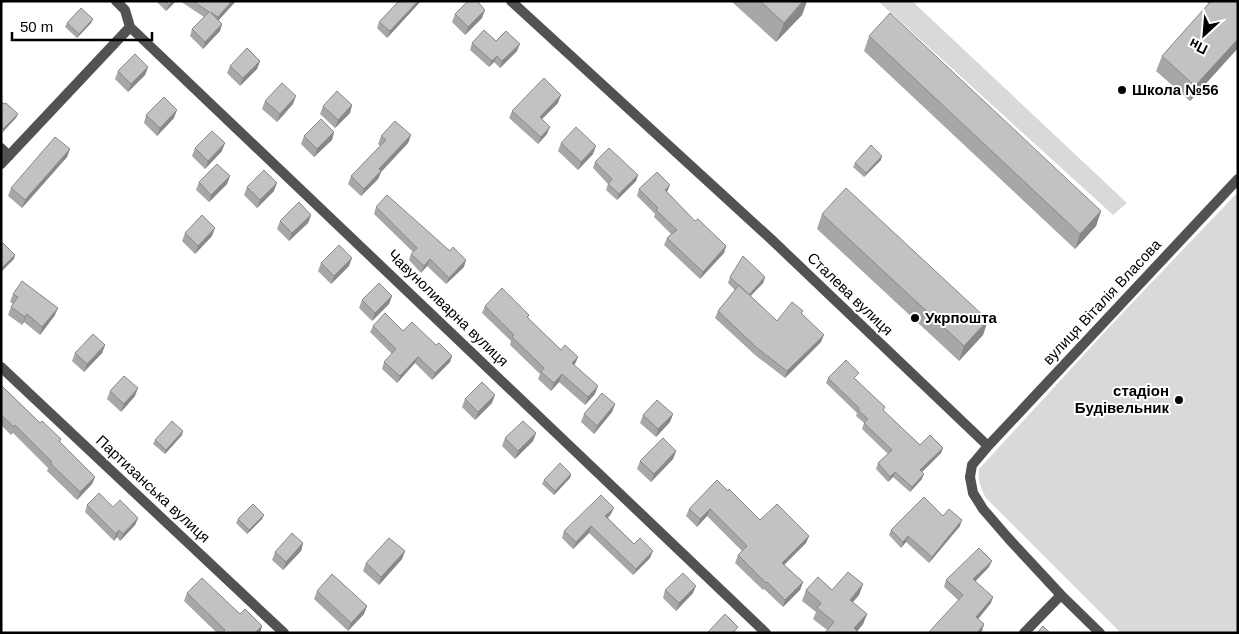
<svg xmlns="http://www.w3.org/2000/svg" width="1239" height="634" font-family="Helvetica,sans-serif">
<rect width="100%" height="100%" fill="#fff"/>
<!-- green -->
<path fill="#d9d9d9" d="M878,1H912L1127,203L1113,215Z
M1238,192V633H1121L986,498C981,488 977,479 979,469L1112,324Z"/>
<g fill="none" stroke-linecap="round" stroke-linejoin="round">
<!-- street -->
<path stroke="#525252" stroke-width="10" d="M116,1L125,10L130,27L766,633
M511,1L772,240L988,446L972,465L970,477L973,493L983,509L1009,539L1061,595L1100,633
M1,148L9,156
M1,164L130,27
M1,367L284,633
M988,446L1238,179
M1024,633L1061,595"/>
</g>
<!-- wall -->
<path fill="#a7a7a7" d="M156,1H176L166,11Z
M180,1H236L218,21L222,24L220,31L203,49L190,36L192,29L204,17Z
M421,1L387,38L377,28L379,22Z
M731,1H807L802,15L776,42Z
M1206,1H1238V48L1190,101L1156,71L1162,56L1209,4Z
M455,14L482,18L465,35L452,22Z
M67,23H91L77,38L65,27Z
M869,36L1101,211L1096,226L1075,249L864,51Z
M496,41L517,51L500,68L494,62L489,67L470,50L472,43Z
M260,61L257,69L240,86L227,73L230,66Z
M148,67L145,75L128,92L115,79L118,71Z
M265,101L293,104L277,122L262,109Z
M558,103L542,119L547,134L538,144L509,118L512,111Z
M352,105L350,113L335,128L320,114L323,106Z
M146,115L174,118L157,136L144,123Z
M334,132L332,140L314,157L301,144L304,136Z
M411,135L408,143L381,172L378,179L361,196L348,184L351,176L380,146L378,144L381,136Z
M561,143L593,154L578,170L558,151Z
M195,148L222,151L205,169L192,156Z
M70,149L67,157L22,208L8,196L11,188Z
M881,160L864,177L853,167L855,163Z
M595,162L638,175L636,181L617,200L606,190L608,184L593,168Z
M230,176L227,184L209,202L196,190L199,182Z
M247,187L274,191L257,208L244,195Z
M639,189L667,192L695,221L726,246L724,253L700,279L664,245L667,238L671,234L654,217L655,214L637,196Z
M376,207L450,251L464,267L446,284L427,266L421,273L409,260L411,254L413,252L374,214Z
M822,214L988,320L983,335L959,361L817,229Z
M311,215L308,223L289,241L277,229L280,221Z
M185,233L212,236L195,254L182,241Z
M321,263L349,266L331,284L318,271Z
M730,277H765L763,283L750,296L777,321L802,314L821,342L785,378L755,355L715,318L718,311L735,290L728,283Z
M13,294L55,315L40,335L24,322L22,325L8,315L11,307L13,304L10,302Z
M392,296L389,304L372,321L359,308L362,300Z
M485,306L529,315L528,318L561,350L578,357L574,365L595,394L585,405L559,382L551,391L538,379L540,374L510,345L511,341L482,313Z
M373,326L403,331L436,345L452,356L450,362L432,380L415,363L397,383L382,369L384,362L392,354L370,332Z
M105,345L102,353L84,372L72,361L75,353Z
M828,378L857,379H856L884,411L920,445L943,448L941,453L922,472V479L910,492L893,477L888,482L876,469L878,463L888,454L862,429L864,423L856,416L857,413L826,383Z
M1,385L40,423L61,439L60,442L95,477L92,484L77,500L47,471L48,468L13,433L11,435L1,425Z
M110,391L135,396L121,412L107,399Z
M465,399L492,403L475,420L462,407Z
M615,404L612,412L594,434L581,422L584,414Z
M673,414L670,422L656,437L640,423L643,415Z
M536,433L533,441L515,459L502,446L505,438Z
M182,435L165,454L153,444L155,440Z
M676,451L673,459L651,482L637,469L640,461Z
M571,474L570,478L554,495L542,484L544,480Z
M728,491L760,520L809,536L806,543L784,565L803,582L800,590L783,607L764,589L763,590L735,563L738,555L742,551L707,516L697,527L686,516L689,509Z
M87,505L113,507L138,518L135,525L120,541L117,537L114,541L85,512Z
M611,514L608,518L634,544L650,558L633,575L589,533L573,549L562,538L564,531Z
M264,515L262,519L247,534L236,523L238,519Z
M943,516L960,526L929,563L906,542L901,548L889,535L891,530Z
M303,543L301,551L283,570L272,560L275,552Z
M405,551L402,559L379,585L363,571L366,563Z
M989,567L975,581L991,603L978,619L984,624L982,631L958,600L944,587L946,580Z
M863,584L859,595L853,602L867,614L863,624L857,631L827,630L813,619L816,612L802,601L806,590H832Z
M665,590L693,593L676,611L663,598Z
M317,591L364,614L348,631L314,599Z
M187,593L240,614L262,626L260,633H217L184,601Z"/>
<!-- shaded-wall -->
<path fill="#888" d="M172,1H176L166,11L169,5Z
M232,1H236L215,24L218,17Z
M418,1H421L387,38L390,31Z
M803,1H807L802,15L776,42L784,23Z
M485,10L482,18L465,35L468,27Z
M93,19L91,23L77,38L79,34Z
M222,24L220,31L203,49L205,42Z
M1238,39V48L1190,101L1195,86Z
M520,44L517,51L500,68L502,61Z
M497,56L494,62L489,67L492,61Z
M260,61L257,69L240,86L243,78Z
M148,67L145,75L128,92L131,84Z
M561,95L558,103L537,124L540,117Z
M296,96L293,104L277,122L280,114Z
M352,105L350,113L335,128L338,120Z
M177,110L174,118L157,136L160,128Z
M18,114L16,118L2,133L3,129Z
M550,127L547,134L538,144L541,137Z
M334,132L332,140L314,157L317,149Z
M411,135L408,143L381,172L378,179L361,196L364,189L379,169Z
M225,143L222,151L205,169L208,161Z
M596,146L593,154L578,170L581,162Z
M70,149L67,157L22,208L25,200Z
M882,156L881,160L864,177L866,173Z
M638,175L636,181L617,200L619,194Z
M230,176L227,184L209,202L211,195Z
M277,183L274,191L257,208L260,200Z
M670,185L667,192L662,197L665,190Z
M1101,211L1096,226L1075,249L1080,234Z
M311,215L308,223L289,241L292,233Z
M215,228L212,236L195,254L198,246Z
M726,246L724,253L700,279L703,272Z
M15,255L14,259L1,272V269Z
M352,258L349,266L331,284L334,276Z
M430,259L427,266L421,273L424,266Z
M466,260L464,267L446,284L449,278Z
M765,277L763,283L746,301L748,295Z
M392,296L389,304L372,321L375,313Z
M58,308L55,315L40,335L42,327Z
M27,314L24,322L22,325L25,317Z
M988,320L983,335L959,361L964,346Z
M824,335L821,342L785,378L787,371Z
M105,345L102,353L84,372L87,364Z
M452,356L450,362L432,380L435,373Z
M418,357L415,363L397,383L400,376Z
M578,357L575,364L569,370L572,363Z
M562,374L559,382L551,391L554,383Z
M598,386L595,394L585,405L588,397Z
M138,388L135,396L121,412L124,404Z
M495,395L492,403L475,420L478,412Z
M615,404L612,412L594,434L597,426Z
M673,414L670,422L656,437L658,429Z
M183,431L182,435L165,454L166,450Z
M536,433L533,441L515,459L518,451Z
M943,448L941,453L918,476L920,470Z
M676,451L673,459L651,482L654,474Z
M895,472L893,477L888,482L890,477Z
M571,474L570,478L554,495L555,491Z
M924,474L922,479L910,492L912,487Z
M95,477L92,484L77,500L80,492Z
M614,508L611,514L603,523L605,516Z
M710,509L707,516L697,527L700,519Z
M264,515L262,519L247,534L249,530Z
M138,518L135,525L120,541L123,534Z
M962,520L960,526L929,563L932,557Z
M591,526L589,533L573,549L576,542Z
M119,530L117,537L114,541L116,534Z
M809,536L806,543L779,570L782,563Z
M908,536L906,542L901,548L903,542Z
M303,543L301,551L283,570L286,562Z
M405,551L402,559L379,585L381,577Z
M653,551L650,558L633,575L636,569Z
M992,561L989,567L971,586L973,579Z
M803,582L800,590L783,607L785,600Z
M863,584L859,595L846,610L850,600Z
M696,586L693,593L676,611L679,603Z
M993,597L991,603L974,624L976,617Z
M367,606L364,614L348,631L351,623Z
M867,614L863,624L856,633L854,628Z
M984,624L982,631L980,633H977Z
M262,626L260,633H255Z"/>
<!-- building -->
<path fill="#c2c2c2" stroke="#888" d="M165,1H172L169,5Z
M193,1H232L218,17L210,12L222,24L205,42L192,29L209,12Z
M399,1H418L390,31L379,22Z
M468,1H477L485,10L468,27L455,14Z
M760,1H803L784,23Z
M1211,1H1238V39L1195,86L1162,56Z
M81,8L93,19L79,34L67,23Z
M890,13L1101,211L1080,234L869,36Z
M484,30L496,41L506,31L520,44L502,61L497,56L492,61L472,43Z
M247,48L260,61L243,78L230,66Z
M135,54L148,67L131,84L118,71Z
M544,78L561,95L540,117L550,127L541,137L512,111Z
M282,83L296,96L280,114L265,101Z
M337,91L352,105L338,120L323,106Z
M164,97L177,110L160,128L146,115Z
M1,101L4,104L6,103L18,114L3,129L1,127Z
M321,119L334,132L317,149L304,136Z
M395,121L411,135L379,169L381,171L364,189L351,176L386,140L381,136Z
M576,127L596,146L581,162L561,143Z
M212,131L225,143L208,161L195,148Z
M55,137L70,149L25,200L11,188Z
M871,145L882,156L866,173L855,163Z
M609,148L638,175L619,194L608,184L612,179L595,162Z
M217,164L230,176L211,195L199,182Z
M264,170L277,183L260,200L247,187Z
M657,172L670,185L665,190L695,221L698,219L726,246L703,272L667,238L677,230L656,210L658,208L639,189Z
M846,188L988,320L964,346L822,214Z
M387,195L450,251L453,247L466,260L449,278L430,259L424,266L411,254L417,248L376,207Z
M299,202L311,215L292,233L280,221Z
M202,215L215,228L198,246L185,233Z
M3,243L15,255L1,269V245Z
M339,245L352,258L334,276L321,263Z
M743,256L765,277L749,295L730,277Z
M22,281L58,308L42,327L27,314L25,317L11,307L18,297L13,294Z
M379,283L392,296L375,313L362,300Z
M739,285L777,321L792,302L803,311L801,313L824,335L787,371L757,348L718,311Z
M502,288L529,315L527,317L561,350L565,345L578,357L572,363L598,386L588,397L562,374L554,383L541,372L544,368L512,337L514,335L485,306Z
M385,313L403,331L412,322L436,345L439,343L452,356L435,373L418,357L400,376L384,362L396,349L373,326Z
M93,334L105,345L87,364L75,353Z
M846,360L859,373L854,378L885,407L883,410L920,445L930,435L943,448L920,470L924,474L912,487L895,472L890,477L878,463L892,450L864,423L868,419L858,410L859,408L828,378Z
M124,376L138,388L124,404L110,391Z
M482,382L495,395L478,412L465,399Z
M1,385L40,423L42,421L61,439L59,441L95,477L80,492L50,463L52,462L15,425L14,427L1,415Z
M602,393L615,404L597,426L584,414Z
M657,400L673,414L658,429L643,415Z
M172,421L183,431L166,450L155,440Z
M523,421L536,433L518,451L505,438Z
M663,438L676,451L654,474L640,461Z
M560,463L571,474L555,491L544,480Z
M717,480L728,491L729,489L760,520L777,504L809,536L782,563L803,582L785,600L767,582L766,583L738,555L747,546L710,509L700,519L689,509Z
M99,493L113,507L120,500L138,518L123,534L119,530L116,534L87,505Z
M601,495L614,508L605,516L634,544L640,538L653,551L636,569L591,526L576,542L564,531Z
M924,497L943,516L949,509L962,520L932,557L908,536L903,542L891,530Z
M253,504L264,515L249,530L238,519Z
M292,533L303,543L286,562L275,552Z
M389,538L405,551L381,577L366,563Z
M979,548L992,561L973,579L993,597L976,617L984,624L977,633H928L963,595L946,580Z
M848,572L863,584L850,600L867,614L854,628L859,633H825L834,622L817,608L821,603L806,590L818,577L832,590Z
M683,573L696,586L679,603L665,590Z
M332,574L367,606L351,623L317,591Z
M202,578L240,614L245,609L262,626L255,633H224L223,632L225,630L187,593Z
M725,614L738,627L733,633H708V632Z
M1043,626L1050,633H1037Z"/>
<!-- markers -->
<g fill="#000" stroke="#fff" stroke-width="2">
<circle cx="1122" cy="90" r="5"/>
<circle cx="915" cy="318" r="5"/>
<circle cx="1179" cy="400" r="5"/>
</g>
<g text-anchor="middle" stroke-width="4" stroke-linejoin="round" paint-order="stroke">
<!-- poi labels -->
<g font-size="15" font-weight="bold" fill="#000" stroke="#fff" text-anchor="start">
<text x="1132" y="95">Школа №56</text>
<text x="925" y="323">Укрпошта</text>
<text x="1169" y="396" text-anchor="end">стадіон<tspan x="1169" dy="17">Будівельник</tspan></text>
</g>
<!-- street labels -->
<g font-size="15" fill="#000" stroke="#fff">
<text transform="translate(850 294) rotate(44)" y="5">Сталева вулиця</text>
<text transform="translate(1102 302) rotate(-47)" y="5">вулиця Віталія Власова</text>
<text transform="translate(448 308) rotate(44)" y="5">Чавуноливарна вулиця</text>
<text transform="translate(153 489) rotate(43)" y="5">Партизанська вулиця</text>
</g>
</g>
<!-- border -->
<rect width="1239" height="634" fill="none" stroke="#000000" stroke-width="5"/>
<!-- north arrow -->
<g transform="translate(1204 35) rotate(206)" stroke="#ffffff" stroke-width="4" paint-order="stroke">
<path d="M0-4L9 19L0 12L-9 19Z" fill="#000000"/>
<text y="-8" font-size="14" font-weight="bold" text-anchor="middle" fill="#000000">Пн</text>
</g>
<!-- scale -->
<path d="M12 32v8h140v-8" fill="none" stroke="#000000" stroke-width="2.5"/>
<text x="20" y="32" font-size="15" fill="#000000" stroke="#ffffff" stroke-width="4" paint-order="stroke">50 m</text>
</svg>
